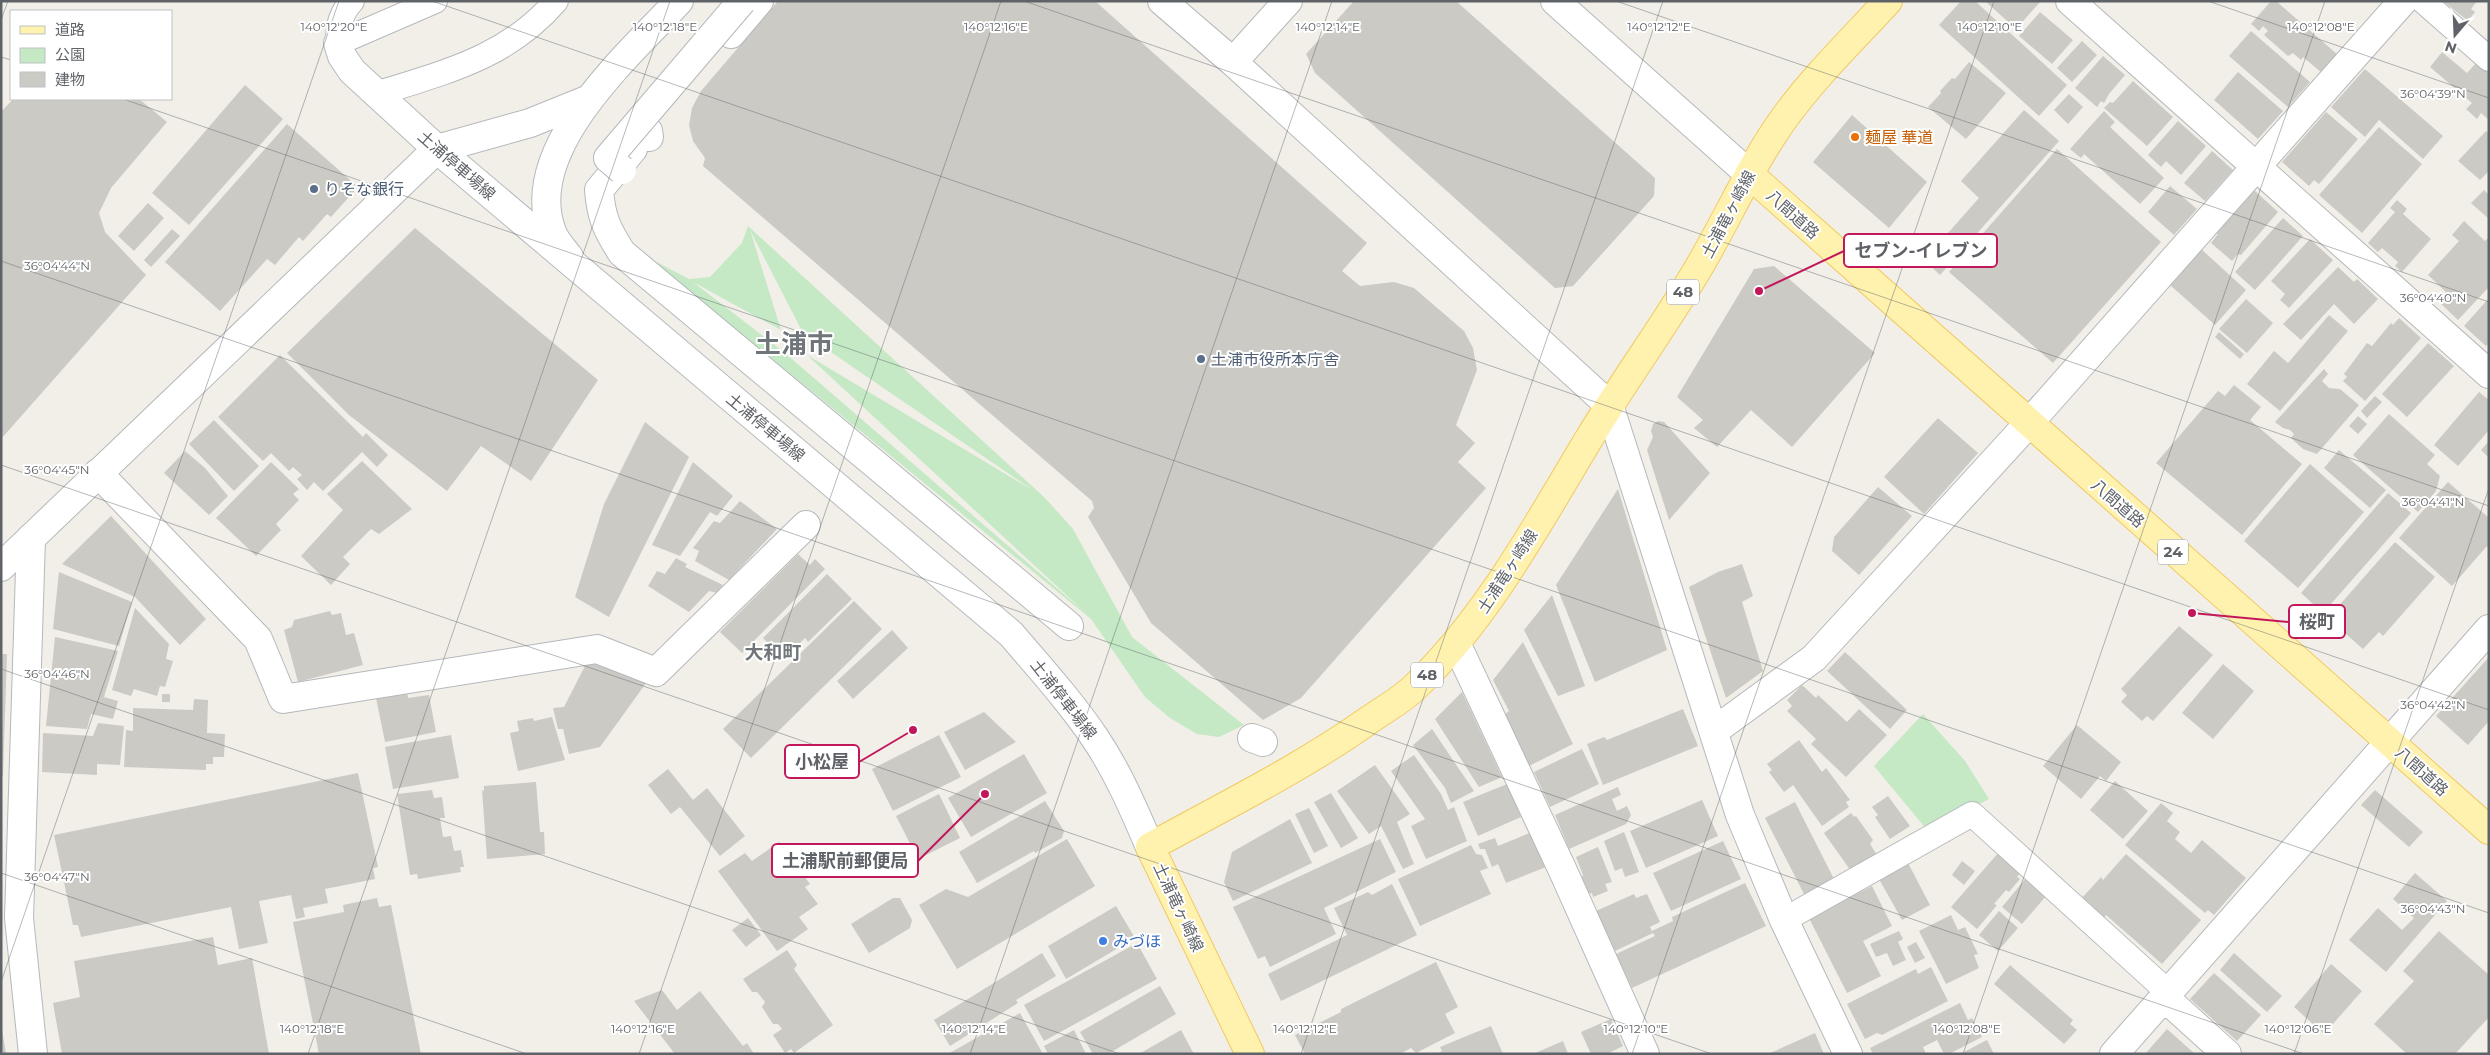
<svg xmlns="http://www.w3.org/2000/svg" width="2490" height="1055" font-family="Montserrat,'Noto Sans JP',sans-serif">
<rect width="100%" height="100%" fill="#f1efe8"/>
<!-- green -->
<path fill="#c5e8c5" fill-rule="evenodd" d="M748,226L1045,498L1073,529L1132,637L1244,725L1219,737L1197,734L1170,718L1145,697L1091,619L647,257L689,279L710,277L742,243ZM750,230L803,333L1034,491L807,355L1088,615L785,353L693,282L781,330Z
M1923,714L1965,761L1989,799L1928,831L1874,766Z"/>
<!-- building -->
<path fill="#cccac5" d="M778,1H1095L1367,243L1342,271L1360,286L1394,282L1414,288L1464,331L1473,348L1477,370L1456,425L1475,443L1458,462L1486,488L1301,698L1263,720L1151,623L1088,517L1094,508L1092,501L703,166L705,158L693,141L689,125L692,108L701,91Z
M1354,1H1456L1655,178L1654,196L1573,286L1555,288L1315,73L1306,54Z
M1961,1H1975L2067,85L2039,116L1939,25Z
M1985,1H2041L2016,29Z
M2271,1H2276L2338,55L2322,73L2303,57L2301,60L2293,53L2288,56L2264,35L2268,31L2263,26L2259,31L2251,24Z
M2443,1H2477L2471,9L2475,12L2468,21Z
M2040,12L2073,40L2052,64L2019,36Z
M2251,31L2310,82L2288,107L2229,56Z
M2082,41L2097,55L2072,82L2057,68Z
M2442,52L2467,73L2476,63L2489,73V120L2481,113L2477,119L2466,109L2472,103L2430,67Z
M2103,56L2125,75L2109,94L2104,103L2101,101L2097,107L2075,88Z
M1969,62L2006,93L1966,139L1928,107L1941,93L1940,91L1952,78L1955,79Z
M2365,69L2443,136L2423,159L2379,120L2365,137L2331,107Z
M2238,72L2283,111L2258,139L2214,100Z
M2133,81L2173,117L2147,146L2104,108L2110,102L2113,103Z
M245,85L283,119L189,225L152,193Z
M2069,94L2083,107L2068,124L2054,110Z
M13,99H139L167,122L111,188L99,213L105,232L146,275L1,439V112Z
M2024,110L2059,141L1940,275L1924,260L1979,198L1961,181Z
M2104,111L2115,122L2110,127L2164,178L2140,204L2084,154L2081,158L2070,149Z
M2326,112L2358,139L2319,184L2314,180L2309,186L2282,162Z
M1852,115L1927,182L1889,228L1813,162Z
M2178,121L2206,146L2181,175L2166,161L2161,167L2148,155Z
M287,124L358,187L331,217L327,214L303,241L299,237L275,265L267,259L220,311L165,262Z
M2379,127L2422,164L2362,233L2319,195Z
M2486,131L2489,133V171L2480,180L2458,161Z
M2057,149L2161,242L2053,363L1949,272Z
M2212,151L2233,170L2205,201L2184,183Z
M2170,186L2197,209L2174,235L2148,212Z
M2254,190L2278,212L2241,255L2238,254L2232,261L2211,243L2218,234L2216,233Z
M2484,190L2489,195V219L2471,203Z
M2397,200L2407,209L2403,214L2431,239L2402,272L2395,266L2398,262L2382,248L2378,252L2368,243L2395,212L2390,208Z
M148,203L164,218L134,251L118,236Z
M2283,218L2303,236L2255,290L2235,272Z
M2464,221L2485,241L2489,237V287L2458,320L2438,301L2446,292L2428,275L2459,241L2452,235Z
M415,228L598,380L531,481L481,446L447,491L349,415L287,353Z
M172,229L180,236L151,267L144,260Z
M2310,239L2333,260L2289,308L2280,300L2285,294L2271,281Z
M2200,248L2246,290L2215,325L2170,285Z
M1774,266L1875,353L1792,447L1751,410L1717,447L1694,428L1703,420L1677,397L1754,269Z
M2338,267L2354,282L2357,279L2378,299L2354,324L2334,304L2301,340L2283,324Z
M2489,298V343L2486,346L2464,326Z
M2246,299L2273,323L2247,353L2219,329Z
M2329,315L2348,331L2280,411L2247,384L2274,351L2288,363Z
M2399,318L2421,338L2365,401L2343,381L2347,377L2344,374L2367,343L2372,346L2391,323L2393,325Z
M2219,332L2244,354L2240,359L2215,337Z
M2428,343L2454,366L2407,417L2382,394Z
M280,355L363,437L366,433L388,455L377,467L362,452L323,491L314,482L307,490L297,479L302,475L293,467L289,471L271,453L263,461L218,417Z
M2324,369L2328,374L2322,381L2329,388L2340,389L2359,405L2317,454L2303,449L2291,438L2294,434L2290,430L2283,428L2275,422Z
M2234,385L2261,407L2250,420L2302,464L2242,535L2156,463L2218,391L2225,396Z
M2479,392L2489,400V430L2458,466L2434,445Z
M2375,396L2382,402L2367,418L2361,411Z
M2389,414L2435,455L2427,464L2440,476L2436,491L2418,512L2353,455Z
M2358,416L2367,424L2358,434L2349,426Z
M1938,418L1978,453L1924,514L1884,477Z
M214,420L259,466L234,491L189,444Z
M1658,421L1664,422L1710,473L1669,520L1647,450L1653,437L1651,431L1653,424Z
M645,422L689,457L609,617L575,597L604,504Z
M2489,441V458L2481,450Z
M2339,450L2386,490L2370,508L2324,468Z
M185,451L205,468L228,496L209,515L164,473Z
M362,461L412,509L379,534L371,529L343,557L350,564L331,585L301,556L343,510L327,494Z
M271,462L299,489L293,494L299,500L276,524L281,530L256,556L216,518Z
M693,462L733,496L717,516L710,512L680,556L652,545Z
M2310,464L2364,512L2298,588L2244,541Z
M2448,482L2489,518V548L2487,546L2452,586L2399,538Z
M1878,487L1912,516L1859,575L1832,551L1834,537Z
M1618,489L1667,650L1595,682L1556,585Z
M2388,493L2411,513L2323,613L2301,593Z
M740,501L777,529L729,580L695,561L699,551L693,548L714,521L720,523Z
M111,516L206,619L180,645L135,597L62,564Z
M2395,542L2435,577L2383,636L2379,632L2363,649L2328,618Z
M798,554L810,565L815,559L825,569L742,653L720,632Z
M676,558L687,564L685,567L723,585L717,593L709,591L689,612L648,586L657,571L665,574Z
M1742,564L1753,596L1742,602L1763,671L1726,698L1689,587L1718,572Z
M59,572L132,602L119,646L53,629Z
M827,574L852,599L808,642L805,638L784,659L763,638Z
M1552,595L1585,686L1558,696L1524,630Z
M854,601L882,629L751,758L723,729Z
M135,608L169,644L166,659L173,661L165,687L160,686L157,696L134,689L131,696L112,690Z
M330,611L332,615L341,613L346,635L354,633L363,665L298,682L284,630L292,627L294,620Z
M2179,626L2213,655L2153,721L2147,716L2142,721L2121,702L2127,695L2121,689Z
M892,630L908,648L853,699L837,681Z
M55,637L118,651L104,697L118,701L113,719L91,714L87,729L46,726Z
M1523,642L1573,744L1529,766L1504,715L1509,711L1493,680Z
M1845,652L1907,710L1890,729L1827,671Z
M1,654H7L3,776H1Z
M2489,657V721L2468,745L2436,716Z
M589,658L649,679L600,747L569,754L563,729H558L553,708L564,707Z
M2223,664L2254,691L2213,739L2182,713Z
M1802,685L1816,698L1818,695L1847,722L1859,709L1887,735L1846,777L1811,744L1816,739L1787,711L1792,706L1787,700Z
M407,691L408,698L429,695L436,732L385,742L376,698Z
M1462,692L1502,777L1479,787L1435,719Z
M162,694H170V702H162Z
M194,699L208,700L207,733L225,734L224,757H213V764H206V770L124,767L126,730L133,731V708L193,710Z
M1683,709L1698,746L1603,785L1587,744L1604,737L1607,740Z
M984,712L1016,742L965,770L944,732Z
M552,717L565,760L518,771L510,733L519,731L517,721L533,718L534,721Z
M98,723L124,726L120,765L97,764V775L42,772L43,733L93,736Z
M2077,725L2121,762L2106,781L2100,776L2081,799L2043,766Z
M1432,729L1474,791L1451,803L1445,788L1413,745Z
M451,735L459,778L393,789L385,747Z
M939,735L961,777L893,811L872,769Z
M1799,740L1822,772L1826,768L1850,800L1846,802L1849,807L1822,826L1793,785L1784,792L1769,772L1772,770L1767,764Z
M1582,749L1599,784L1550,807L1534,772Z
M1024,754L1047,793L971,837L948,798Z
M1414,755L1441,794L1448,810L1454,807L1467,841L1426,859L1411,826L1425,819L1391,771Z
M1375,765L1410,814L1397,822L1414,864L1403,869L1381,826L1369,834L1337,791Z
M668,769L693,800L707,788L745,836L720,856L680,807L671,814L648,785Z
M358,773L378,867L373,868L375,879L325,889L328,903L303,908L305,917L296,919L291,895L259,901L268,943L239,949L231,907L81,937L78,925H73L54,835Z
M2115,781L2148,811L2123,839L2090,810Z
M536,782L540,832H544L545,854L487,859L482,790L484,791V786Z
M1507,784L1521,817L1478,836L1463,802Z
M1618,787L1621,795L1612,799L1617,811L1627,806L1631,815L1626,824L1569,849L1555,815Z
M432,790L434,798L442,797L445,818H440L443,837L451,836L454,851L461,850L464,867H460L461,872L418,879L417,874L410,875L397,794Z
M2375,790L2423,832L2409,847L2361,805Z
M1331,793L1358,838L1341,848L1314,802Z
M939,794L960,838L918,859L896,816Z
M1888,796L1910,826L1890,839L1875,817L1878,815L1872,807Z
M1702,800L1718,836L1646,868L1630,831Z
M1045,801L1064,831L1062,838L1035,853L1034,851L977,883L959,852Z
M1795,802L1835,881L1805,896L1765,818Z
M2161,803L2173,813L2167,821L2180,832L2175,839L2191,853L2202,840L2246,878L2214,915L2208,910L2205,913L2125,845Z
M1309,808L1328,846L1314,853L1295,814Z
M1851,813L1854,817L1856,816L1873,840L1870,844L1877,855L1851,871L1824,833Z
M1290,819L1312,863L1233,901L1224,882L1232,852Z
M1532,832L1546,867L1506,883L1498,864L1492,867L1485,849H1480L1478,844L1495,838L1498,846Z
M1624,832L1639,872L1625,877L1622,868L1615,871L1604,841Z
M1067,839L1095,886L957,969L919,905L946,889L968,897Z
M1380,839L1396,872L1324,908L1336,934L1270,967L1265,956L1258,959L1233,907Z
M1723,841L1741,879L1671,911L1653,873Z
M779,842L810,884L805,887L818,904L799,917L808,929L777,951L718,871L745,853L752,861Z
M1471,845L1476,854L1482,855L1488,868L1480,871L1491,894L1420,926L1398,879Z
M1598,847L1612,882L1605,884L1608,891L1593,897L1592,893L1585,895L1580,881L1583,875L1576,857Z
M1999,852L2022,871L2017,877L2020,879L2009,892L2006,890L1994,904L1997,905L1977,929L1951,907Z
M2126,854L2201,920L2162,964L2106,915L2103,919L2081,899L2101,877L2103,880Z
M1962,861L1975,871L1964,885L1952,875Z
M1908,863L1930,905L1902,920L1879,879Z
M2415,873L2447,901L2386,972L2349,940L2378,908L2402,930L2414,918L2393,899Z
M2026,878L2047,895L2022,924L2002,907Z
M1745,883L1766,926L1632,988L1616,954L1655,936L1653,933L1615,951L1596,911L1634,894L1636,898L1647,894L1660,922L1650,927L1652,931L1673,921L1672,917Z
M1392,884L1417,935L1281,1001L1268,974L1347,935L1334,908L1368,892L1372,895Z
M1872,886L1892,926L1863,941L1881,976L1847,993L1809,918Z
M377,898L379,907L391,905L421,1054H319L293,922L344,912L343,905Z
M893,898H900L912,920L910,928L869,953L851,924Z
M1116,906L1135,938L1066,979L1048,946Z
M1999,911L2018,928L1998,951L1979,935Z
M1951,915L1958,930L1965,927L1978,954L1974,955L1979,968L1946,984L1919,931Z
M748,918L761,935L746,947L732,930Z
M1899,931L1903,939L1898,942L1906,960L1893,966L1887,953L1876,957L1870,944Z
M2439,931L2489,975V1017L2455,1054H2407L2374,1024L2414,981L2403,971Z
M213,937L218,965L252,958L269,1054H62L53,1003L80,997L74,961Z
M1916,942L1925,958L1915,963L1907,947Z
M1137,943L1157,979L1044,1041L1024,1005Z
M787,950L797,965L794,969L833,1025L794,1053L791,1049L785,1053L773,1035L782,1029L778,1024H773L762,1007L765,1002L757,992H752L743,979Z
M1042,953L1056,976L1016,1000L1018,1003L950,1046L934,1020Z
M2234,953L2282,996L2267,1012L2220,970Z
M1436,962L1458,1007L1445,1014L1455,1033L1416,1053L1411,1048L1400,1054H1305L1295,1035L1341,1012V1009Z
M2331,964L2362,991L2324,1034L2294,1007Z
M2010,965L2073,1020L2070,1024L2077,1030L2064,1044L1994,984Z
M1931,967L1948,1001L1882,1035L1877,1033L1865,1039L1847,1004L1916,969L1918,974Z
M2214,973L2261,1015L2237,1041L2190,999Z
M1160,986L1176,1014L1108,1054H1093L1080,1032Z
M662,990L677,1010L700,991L743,1046L747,1043L754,1054H675L634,1001Z
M1960,1003L1968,1020L1972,1018L1982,1037L1949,1054H1944L1937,1040L1923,1047L1926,1054H1873L1870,1048Z
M1020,1013L1043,1054H948Z
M1611,1019L1623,1046L1607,1054H1591L1581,1032Z
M1491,1026L1503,1054H1437L1442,1051L1440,1047Z
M2,1029L6,1054H1Z
M2167,1029L2195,1054H2145Z
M1074,1030L1086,1054H1048L1044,1046Z
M1181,1030L1194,1054H1139Z
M1815,1033L1824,1054H1768Z
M1987,1040L1994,1054H1960Z
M1563,1041L1568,1054H1533Z"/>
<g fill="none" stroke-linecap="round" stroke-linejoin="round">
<defs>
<path id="service" d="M352,1C340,14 338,26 338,43L435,1
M2423,1L2489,59
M376,94C445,72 507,58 556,1
M1784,920L1972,814L2168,992"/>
<path id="pedestrian" d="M731,34L759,1
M648,131L649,137
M633,149L599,190C601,217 607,230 622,253L1069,626
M1252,738L1263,742"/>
<path id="minor" d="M2070,1L2489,374
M1609,405L1740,815L1784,920L1848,1054
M98,473L258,639L283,699L597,649L656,672L806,525
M31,538L19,918L33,1054
M1456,643L1563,871L1645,1054
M1714,731L1814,658L2028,424L2403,1
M2164,997L2227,1054
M2114,1054L2489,629"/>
<path id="tertiary" d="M1162,1L1233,62L1609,405
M1555,1L1749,174
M1233,62L1288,1
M569,257C563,249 555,241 552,232C520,149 629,55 679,1
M1,567L437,149L530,123L587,100"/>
<path id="secondary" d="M338,43L342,56L352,71L437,149L1011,634C1040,668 1070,701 1095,738C1118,772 1134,810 1150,847"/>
<path id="primary" d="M1749,174L2489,830
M1250,1054L1150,847C1224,806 1300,769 1369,720C1385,709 1403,699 1416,686C1489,615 1538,523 1590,437C1625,379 1665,325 1699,267C1728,218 1751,164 1785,117C1815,76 1853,39 1888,1"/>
</defs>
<!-- service casing -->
<use href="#service" stroke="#b5b8bc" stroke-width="26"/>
<!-- pedestrian casing -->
<use href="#pedestrian" stroke="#b5b8bc" stroke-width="30"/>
<!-- minor casing -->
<use href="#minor" stroke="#b5b8bc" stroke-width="30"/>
<!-- tertiary casing -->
<use href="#tertiary" stroke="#b5b8bc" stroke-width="30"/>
<!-- secondary casing -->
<use href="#secondary" stroke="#b6babf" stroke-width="30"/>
<!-- primary casing -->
<use href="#primary" stroke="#f2c960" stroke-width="30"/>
<!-- service -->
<use href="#service" stroke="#fff" stroke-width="24"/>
<!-- pedestrian -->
<use href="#pedestrian" stroke="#fff" stroke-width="28"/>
<!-- minor -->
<use href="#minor" stroke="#fff" stroke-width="28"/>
<!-- tertiary -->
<use href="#tertiary" stroke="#fff" stroke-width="28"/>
<!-- secondary -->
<use href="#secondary" stroke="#fff" stroke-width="28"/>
<!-- primary -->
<use href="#primary" stroke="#fff2af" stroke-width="28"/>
<defs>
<path id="pedestrian-bridge" d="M622,170L608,158L742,1"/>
</defs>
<!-- pedestrian-bridge casing -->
<use href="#pedestrian-bridge" stroke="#b5b8bc" stroke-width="30" stroke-linecap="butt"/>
<!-- pedestrian-bridge -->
<use href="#pedestrian-bridge" stroke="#fff" stroke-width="28"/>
</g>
<!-- ticks -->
<path fill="none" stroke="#5f6368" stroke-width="1" stroke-opacity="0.45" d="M432,1L2489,710M1024,1L2489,506M1616,1L2489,302M2208,1L2489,98M1,20L8,1M1,57L11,60M123,99L2489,913M1,261L2304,1054M1,465L1712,1054M1,669L1120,1054M1,873L527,1054M1,982L339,1M308,1054L670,1M639,1054L1001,1M970,1054L1332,1M1301,1054L1663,1M1632,1054L1994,1M1963,1054L2325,1M2294,1054L2489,488"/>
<!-- markers -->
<circle fill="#e8710a" stroke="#fff" stroke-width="2" cx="1855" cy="137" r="5"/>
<g fill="#5c6f8a" stroke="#fff" stroke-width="2">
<circle cx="314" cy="189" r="5"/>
<circle cx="1201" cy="359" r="5"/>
</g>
<circle fill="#3f7fe0" stroke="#fff" stroke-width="2" cx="1103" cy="941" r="5"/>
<g text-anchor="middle" stroke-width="4" stroke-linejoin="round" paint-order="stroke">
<!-- shield labels -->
<g fill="#fff" stroke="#8f9295" stroke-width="1">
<rect x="1667" y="279.5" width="32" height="25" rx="4"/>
<rect x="2158" y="539.5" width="30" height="25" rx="4"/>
<rect x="1411" y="662.5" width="32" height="25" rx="4"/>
</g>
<g font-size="15" font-weight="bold" fill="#5f6368">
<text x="1683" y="297">48</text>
<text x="2173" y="557">24</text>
<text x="1427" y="680">48</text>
</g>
<!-- food labels -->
<g font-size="16" fill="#c56008" stroke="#fff" text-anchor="start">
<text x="1865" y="143">麺屋 華道</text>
</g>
<!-- street labels -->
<g font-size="16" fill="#5f6368" stroke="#fff">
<text transform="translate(457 165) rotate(41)" y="6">土浦停車場線</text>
<text transform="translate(1728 214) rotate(-62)" y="6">土浦竜ヶ崎線</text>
<text transform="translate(1793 214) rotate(42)" y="6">八間道路</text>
<text transform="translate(766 427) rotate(40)" y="6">土浦停車場線</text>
<text transform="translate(2118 503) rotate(41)" y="6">八間道路</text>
<text transform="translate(1507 571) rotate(-57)" y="6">土浦竜ヶ崎線</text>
<text transform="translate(1064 699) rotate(52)" y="6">土浦停車場線</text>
<text transform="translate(2422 771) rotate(42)" y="6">八間道路</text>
<text transform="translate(1179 907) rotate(65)" y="6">土浦竜ヶ崎線</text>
</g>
<!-- service labels -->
<g font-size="16" fill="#4e5e75" stroke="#fff" text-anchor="start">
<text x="324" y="195">りそな銀行</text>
<text x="1211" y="365">土浦市役所本庁舎</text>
</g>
<!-- shop labels -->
<g font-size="16" fill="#366cbe" stroke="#fff" text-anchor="start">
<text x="1113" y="947">みづほ</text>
</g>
<!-- quarter labels -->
<g font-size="19" font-weight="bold" fill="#70757a" stroke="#fff">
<text x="773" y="659">大和町</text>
</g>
<!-- town labels -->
<g font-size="26" font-weight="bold" fill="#70757a" stroke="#fff">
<text x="794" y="353">土浦市</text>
</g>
</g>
<g font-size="12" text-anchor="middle" fill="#5f6368" stroke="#fff" stroke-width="4" stroke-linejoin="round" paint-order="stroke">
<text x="665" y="31">140°12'18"E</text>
<text x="996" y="31">140°12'16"E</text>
<text x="1328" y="31">140°12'14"E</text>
<text x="334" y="31">140°12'20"E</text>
<text x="1659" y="31">140°12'12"E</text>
<text x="1990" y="31">140°12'10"E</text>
<text x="2321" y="31">140°12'08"E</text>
<text x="2433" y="98">36°04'39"N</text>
<text x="57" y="270">36°04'44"N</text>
<text x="2433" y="302">36°04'40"N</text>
<text x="57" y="474">36°04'45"N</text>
<text x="2433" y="506">36°04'41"N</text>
<text x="57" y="678">36°04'46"N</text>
<text x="2433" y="709">36°04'42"N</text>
<text x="57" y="881">36°04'47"N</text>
<text x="2433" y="913">36°04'43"N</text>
<text x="312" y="1033">140°12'18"E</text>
<text x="643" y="1033">140°12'16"E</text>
<text x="974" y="1033">140°12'14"E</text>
<text x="1305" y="1033">140°12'12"E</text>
<text x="1636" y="1033">140°12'10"E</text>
<text x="1967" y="1033">140°12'08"E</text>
<text x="2298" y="1033">140°12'06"E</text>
</g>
<!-- callouts -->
<path fill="none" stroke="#c2185b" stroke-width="2" d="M1759 291L1844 251M2192 613L2289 622M913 730L859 762M985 794L918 861"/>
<g fill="#c2185b" stroke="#fff" stroke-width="2">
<circle cx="1759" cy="291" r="5"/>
<circle cx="2192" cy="613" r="5"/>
<circle cx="913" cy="730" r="5"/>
<circle cx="985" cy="794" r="5"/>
</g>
<g fill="#fff" stroke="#c2185b" stroke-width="2">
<rect x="1844" y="234" width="153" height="33" rx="5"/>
<rect x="2289" y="605" width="56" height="33" rx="5"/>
<rect x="785" y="745" width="74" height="33" rx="5"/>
<rect x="772" y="844" width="146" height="33" rx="5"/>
</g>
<g font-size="18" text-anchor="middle" font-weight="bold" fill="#5f6368">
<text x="1921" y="257">セブン-イレブン</text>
<text x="2317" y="628">桜町</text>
<text x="822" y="768">小松屋</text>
<text x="845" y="867">土浦駅前郵便局</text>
</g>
<!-- border -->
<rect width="2490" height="1055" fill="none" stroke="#5f6368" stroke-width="5"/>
<!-- legend -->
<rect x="10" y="10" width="162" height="90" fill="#ffffff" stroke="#bfc1c3"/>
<rect x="20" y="26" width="25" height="8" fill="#fff2af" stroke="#bfc1c3"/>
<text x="55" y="35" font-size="15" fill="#5f6368">道路</text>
<rect x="20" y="48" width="25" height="15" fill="#c5e8c5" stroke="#bfc1c3"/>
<text x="55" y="60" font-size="15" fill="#5f6368">公園</text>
<rect x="20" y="72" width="25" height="15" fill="#cccac5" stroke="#bfc1c3"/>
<text x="55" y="85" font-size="15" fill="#5f6368">建物</text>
<!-- north arrow -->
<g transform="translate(2455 35) rotate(199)" stroke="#ffffff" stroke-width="4" paint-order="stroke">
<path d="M0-4L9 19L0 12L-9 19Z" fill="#5f6368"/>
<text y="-8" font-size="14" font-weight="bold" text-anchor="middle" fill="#5f6368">N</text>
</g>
</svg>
